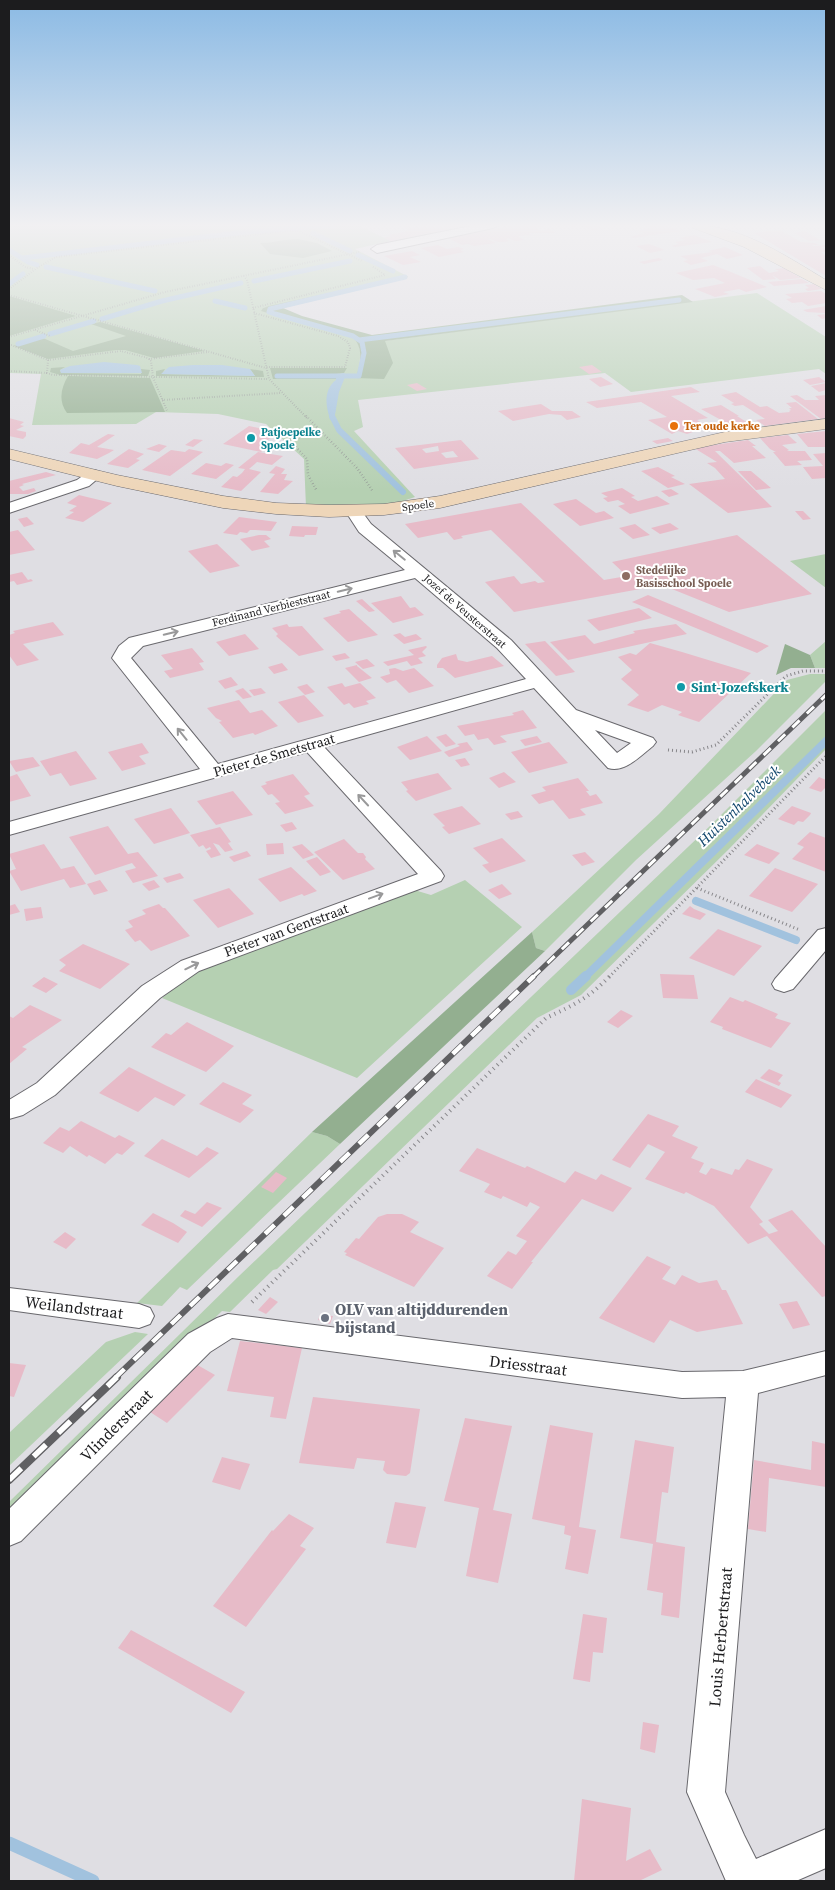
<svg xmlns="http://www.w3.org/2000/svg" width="835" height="1890" font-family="'Source Serif 4',serif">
<rect width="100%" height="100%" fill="#dfdee3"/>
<!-- green -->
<path fill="#b5d0b2" d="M9,225H357L391,241L355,249L407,276L263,308L355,338C364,351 359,363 357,378L384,341L757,293L826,337V374L819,369L631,392L605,373L358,400L363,427L354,431L415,497L403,501L405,504L306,507L304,459L266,424L218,414L156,412L136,424L32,425L41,374L9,373Z
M826,554V588L790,561Z
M826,641V668H815L810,655Z
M810,674H826V681L756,751L636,860L545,951L536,948L532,932L659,814L787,680Z
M826,710V749L728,850L581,995L537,1018L277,1269L273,1270L230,1312L222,1311L9,1519V1502L239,1276L711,825Z
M465,880L522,927L357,1078L162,998L197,969L411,889L431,895Z
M312,1132L327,1136L340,1144L187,1290L180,1287L162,1306L137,1303Z
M135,1332L148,1334L9,1466V1433L106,1342Z"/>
<!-- forest -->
<path fill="#93af90" d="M298,239L317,243L332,251L303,258L270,254L260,243C273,243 284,239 298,239Z
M407,276L408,277L283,308L302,316L372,335L682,295L693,302L385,341L393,363L384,379L356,378C360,363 364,351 354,338L261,311L263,308L269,306Z
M9,296L73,315L76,316L9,336Z
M100,322L201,350L204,351L154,358L125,350H116L48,359L14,346L43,338L73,351L126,336L91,324Z
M65,367L60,370L61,373L141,374V369L150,370L148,376L60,375L50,372L51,368Z
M270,368H347L344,373L336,374V379H273Z
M165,369L162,374L255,376L250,369L263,371L264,377L156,376V371Z
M68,376L150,378L165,412L67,413C58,401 61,388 68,376Z
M785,644L810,655L815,668H791L776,675Z
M532,932L536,948L545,951L340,1144L327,1136L312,1132Z"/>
<!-- water -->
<path fill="#a1c2de" d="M104,362L137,365L140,366L142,373H61L60,370L70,366Z
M193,365H222L250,369L255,376L161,374L169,367Z
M344,373L349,377H345L339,392L334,420L330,418C325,405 324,389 336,380V375Z"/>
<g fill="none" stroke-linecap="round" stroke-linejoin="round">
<!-- stream-far4 -->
<path stroke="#a1c2de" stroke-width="5" d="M313,233L350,251
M9,250L28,262L37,265
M358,255L393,271
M23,258L246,232L335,225
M46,267L155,291
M254,281L350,261
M9,284L23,274
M215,301L245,308
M102,319L162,301L241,283
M50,334L94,321
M359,340L679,300
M18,344L44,336
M277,376H359L364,353L362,342L353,336L275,314L269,312L270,309L405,277
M332,418L333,409"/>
<!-- stream-far3 -->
<path stroke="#a1c2de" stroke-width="6" d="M332,416L339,430L403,492"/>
<!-- stream-far2 -->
<path stroke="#a1c2de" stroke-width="8" d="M696,901L796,940
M585,977L826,741"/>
<!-- stream-far1 -->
<path stroke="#a1c2de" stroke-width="10" d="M571,990L586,976"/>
<!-- stream -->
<path stroke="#a1c2de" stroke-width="13" d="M9,1843L93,1881"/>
</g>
<!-- building -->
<path fill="#e7bbc8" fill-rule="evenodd" d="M400,225L410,227L464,226L391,241L384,238L391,236L388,235L409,231Z
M514,225H547L536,228L542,231L549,229L556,233H530L529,234L533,235L518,236L524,240L515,241L508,238L506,239L509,241L505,242H498L490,239H488L496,243L474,246L468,244L462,245L448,238Z
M568,225H596L605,228L594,231L580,225L573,227Z
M652,225H664L680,231L633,238L630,237L644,233L638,231L650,228L645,226Z
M780,230L801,242L815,243L819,245H812L814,246L826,245V247H821L826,250V252H821L826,256V276L754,233Z
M805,231L820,240L809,241L794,233Z
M694,235L712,242L675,247L671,246L679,244L675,242L685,240L680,238Z
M649,244L660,248L664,250L650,253L636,246Z
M438,245L447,249L458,247L464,249L460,250L464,252L439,257L421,248Z
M725,247L743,255L727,259L717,254L701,258L708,261L691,265L683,261L688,260L680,256L713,252L708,251Z
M412,251L420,255L410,257L421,262L403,265L384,256Z
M659,258L663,260L644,264L639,262Z
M713,265L731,272L767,287L746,292L739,289L723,292L729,294L715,297L695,289L725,283L714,278L693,280L676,273Z
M760,266L769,273L779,271L775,269L784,268L801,278L780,280L772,275L776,279L763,280L747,268Z
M802,279L809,283L774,286L768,282Z
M814,284L822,289L808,291L805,289L809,288L805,285Z
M821,291L826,294V303L808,306L802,302L792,303L786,299L792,298L785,294Z
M826,306V318L822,319L817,315L826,314L824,313L807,312L803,310Z
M592,365L602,372L589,374L579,367Z
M601,377L613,384L600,387L589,379Z
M819,377L826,382L810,385L803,380Z
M417,383L427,389L417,391L407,385Z
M826,383V390L819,392L811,386Z
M691,387L700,392L671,396L708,418L697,420L708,427L687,434L678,431L672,434L648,420L667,417L641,402L597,408L586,402Z
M736,392L760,407L767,406L779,413L790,412L789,411L791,410L789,408H792L786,403L796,402L818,419L765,426L756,420L765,419L743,405L735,406L731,404L734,403L721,395Z
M797,395L805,400H819L815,396L826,395V418L821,419L790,396Z
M541,404L552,411H572L581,417L567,420L561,415L549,414L513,421L498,411Z
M721,405L739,416H737L748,423L732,426L701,409Z
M9,418L24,422L20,425L24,426L16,430L26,432V436L23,439L9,436Z
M249,426L273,431L270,433L276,434L265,442L272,443L261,452L223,444Z
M826,431V447H808L797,434Z
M108,434L115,435L97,447L114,450L109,453L97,459L69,453L81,443L89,445Z
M788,435L797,443L782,445L789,450L787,451H805L812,460L797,461L802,465L785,466L773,452H776L770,449L760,438Z
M668,438L673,441L657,444L652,441Z
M194,439L203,440L193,447L185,445Z
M461,440L479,459L414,469L395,448ZM438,446L439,451L426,453L422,449ZM453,451L458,457L446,458L441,453Z
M748,440L756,446H752L766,458L734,463L720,451H715L772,507L728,513L689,484L725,479L715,468L707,463L717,462L694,448Z
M159,444L167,446L159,452L146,449Z
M129,449L144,454L136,459L140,460L128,468L107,464Z
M189,449L203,452L170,476L142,470L171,450L185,452Z
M258,452L283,456L272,465L257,462L249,469L261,472L241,491L221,487L233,476L237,477L242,473L245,469L238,468Z
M826,453V478L812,479L803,467L823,466L813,454Z
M206,463L221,466L226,463L234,465L216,479L191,474Z
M276,466L285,469L281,474H287L284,480L293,481L278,494L260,492L275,474L269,473Z
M658,467L675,476L671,477L685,484L668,488L641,471Z
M738,471H751L771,488L756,490Z
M46,472L56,475L22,484L24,485L19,487L23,491L34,488L36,491L28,494H9V481Z
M622,488L635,496L631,497L638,501L657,496L670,504L630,514L618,506L625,504L618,500L608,502L603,498L608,497L601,493Z
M671,489L679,494L669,497L661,491Z
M79,495L87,497L112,503L83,522L65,518L74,512L69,511L77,506L67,503Z
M576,499L596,513L604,511L614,518L580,526L553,504Z
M521,503L604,580L627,576L612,562L737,535L812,594L729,612L662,585L514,612L485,582L514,576L521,584L535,581L538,583L545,582L491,530L461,536L463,538L454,540L447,532L418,538L405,524Z
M795,511H803L811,519L803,520Z
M27,517L34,524L24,527L18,519Z
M239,517L262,520L277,522L271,531L255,530H250L247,533L240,532L237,535L223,533Z
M670,523L679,529L660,534L651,528Z
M635,524L650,535L633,539L619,528Z
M292,526L318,527L316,535H305L304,537L289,536Z
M18,530L35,550L9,555V532Z
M259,535H266L271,539L264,541L270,547L252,551L240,539Z
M217,544L240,566L210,573L188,551Z
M22,572L28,580L31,579L33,581L17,585L14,581L9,582V575Z
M648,595L701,617L769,646L757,653L632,602Z
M401,596L410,608L415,607L424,615L393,623L371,603Z
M362,599L375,611L369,612L356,601Z
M639,608L652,618L599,631L587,620Z
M349,609L378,635L348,642L323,618L341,613L339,611Z
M53,622L64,635L23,644L39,660L17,666L9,655V635L15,633L13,631Z
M287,624L289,627L302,626L324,650L299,656L276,636L278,634L272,628Z
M676,624L687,634L568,660L550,642L585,635L594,644L635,633L633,631Z
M400,633L405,637L416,634L422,639L404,644L393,635Z
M245,634L259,649L229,656L216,642Z
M545,641L575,672L556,676L525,644Z
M650,643L682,652L751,673L699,722L678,715L682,712L662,705L648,712L627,705L639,695L621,679L632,670L618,657L630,653L636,655Z
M426,646L427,647L422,652L426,656L418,658L423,663L411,666L407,661L388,666L383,662L414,655L408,650Z
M192,648L204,662L199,663L204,670L170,678L164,671L173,669L161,655Z
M345,653L350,658L336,661L332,656Z
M456,654L458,660L467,662L492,656L504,666L455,678L443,668H437V665L442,658Z
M367,659L375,666L363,669L355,662Z
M282,663L288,670L274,674L268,667Z
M357,665V666L372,678L359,682L345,668Z
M395,668L403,671L414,668L434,686L409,693L396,680L387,683L380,677L390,674L389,669Z
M231,677L238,685L225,689L218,681Z
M342,683L345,687L360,683L376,698L366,701L369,704L354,708L349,703L344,705L327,687Z
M307,684L315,692L305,695L297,687Z
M243,688L252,697L243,699L235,691Z
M261,688L266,693L254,696L249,690Z
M304,695L324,716L298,723L278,702Z
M239,700L250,713L262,710L278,726L255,735L253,733L233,738L219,722L222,721L216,718L207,708Z
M523,710L537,728L500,736L507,742L494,745L488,738L478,740L474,734L465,736L457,726L514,715L512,713Z
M446,734L456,744L446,747L436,737Z
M427,736L442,751L410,760L397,747Z
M537,736L542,742L525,746L520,740Z
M467,742L473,750L449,757L444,752L460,746L457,744Z
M549,742L568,763L529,773L511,752Z
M142,743L149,753L139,756L146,764L122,771L108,752Z
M76,751L97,779L70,786L61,773L50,776L40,761Z
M33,757L40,766L16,772L9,761Z
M465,758L470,765L461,767L455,760Z
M504,772L516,782L499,788L489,778Z
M438,773L452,789L416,801L406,791L408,790L401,782Z
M17,774L31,796L9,802V777Z
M293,774L310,794L304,796L314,806L285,814L275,803L280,802L272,794L268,795L261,786L267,784L265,782Z
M819,777L826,780V787L821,792L809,788Z
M578,778L589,791H586L590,796L596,794L603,803L580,809L586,815L569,819L553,800L539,804L531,795L546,791L542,787Z
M233,791L253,815L216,825L197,801Z
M462,806L481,824L449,834L442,827L445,826L433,814Z
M792,806L811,813L810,815L803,822L798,821L794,825L778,819Z
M171,808L190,833L154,844L134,819Z
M518,811L523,817L511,820L505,814Z
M292,822L297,829L286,832L280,825Z
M108,826L128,854L138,852L158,876L133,883L125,871L136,868L132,863L95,875L69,837Z
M220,827L231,842L228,843L233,850L225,852L219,845L213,843L221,855L211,858L206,851L211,849L210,847L206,849L203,845L199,847L190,835Z
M810,832L826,838V872L792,859L804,847L797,844Z
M502,838L526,861L490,873L482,865L489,863L473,848Z
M344,839L358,853H363L366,857L365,859L375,869L343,880L314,852Z
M283,843L284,854L267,855L266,844Z
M44,844L61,869L74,866L86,884L70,888L64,879L21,891L9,871L16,869L9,854Z
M302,844L314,855L303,859L292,847Z
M757,844L780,853L769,864L744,855Z
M247,851L251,856L234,862L229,857Z
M585,852L595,862L582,866L572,855Z
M317,857L331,872L320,876L306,861Z
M291,867L317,891L304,896L302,894L280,902L258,879Z
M775,868L818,884L792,912L749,896Z
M180,873L184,878L167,883L163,878Z
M100,880L108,891L94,895L87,884Z
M154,880L160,887L149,891L142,884Z
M502,884L512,894L499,899L488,890Z
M229,888L254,914L218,928L193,900Z
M15,904L20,912L9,915V906Z
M159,904L163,908H165L190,936L151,951L140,940L135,942L125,930L133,927L128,921L146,914L142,910Z
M690,906L694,909L706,914L700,920L682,914Z
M41,907L43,918L26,921L24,909Z
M718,929L762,946L734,976L689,958Z
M83,944L130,964L100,989L59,971L66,965L59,960Z
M660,974L694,975L698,999L663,998Z
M44,977L58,984L46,993L32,986Z
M730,997L743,1002L745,1000L778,1014L775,1018L791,1023L771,1048L722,1029L723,1027L710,1022Z
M30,1005L62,1020L22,1047L27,1049L9,1064V1016L13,1018Z
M621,1010L633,1016L618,1028L607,1022Z
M187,1022L234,1046L206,1072L151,1047L166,1033L171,1035Z
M129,1067L167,1086L186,1095L174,1106L155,1097L138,1112L99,1093Z
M769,1069L783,1075L778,1081L781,1083L779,1086L760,1078Z
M756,1079L792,1095L781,1108L745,1092Z
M223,1082L252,1095L242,1104L254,1110L240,1123L199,1104Z
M648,1114L679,1126L672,1136L698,1147L691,1158L704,1163L699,1172L706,1175L711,1168L732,1175L735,1169L739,1170L747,1159L773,1169L750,1207L763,1222L759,1224L769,1234L778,1231L768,1220L792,1210L826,1247V1296L822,1297L767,1236L748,1244L714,1206L686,1192L684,1194L645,1179L665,1152L648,1144L630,1168L612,1160Z
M81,1121L115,1138L119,1135L135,1143L122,1155L117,1153L105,1164L89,1155L87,1157L70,1146L63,1153L43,1143L60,1127L69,1131Z
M162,1139L197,1156L207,1147L219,1153L189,1178L144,1156Z
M477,1148L525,1168L527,1166L565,1183L575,1171L596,1180L601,1174L632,1188L613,1212L582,1199L531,1262H533L512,1289L487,1276L508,1251L516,1255L527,1241L516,1236L540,1207L530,1202L527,1207L503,1196L501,1199L484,1192L490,1184L459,1171Z
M276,1172L287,1178L273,1193L261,1187Z
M207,1202L222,1208L202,1227L180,1216L185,1210L195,1214Z
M153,1213L173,1223L187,1232L178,1243L141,1225Z
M387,1214H402L419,1222L410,1232L444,1248L414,1287L345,1255L347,1253L344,1252L356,1238L359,1239L378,1217Z
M65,1232L76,1239L66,1249L53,1242Z
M647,1256L671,1267L662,1279L675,1285L682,1275L699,1283L717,1280L722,1290H726L743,1324L697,1332L670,1320L654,1343L599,1318Z
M270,1297L278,1302L266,1314L258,1310Z
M797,1301L810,1325L793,1329L779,1304Z
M320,1315L333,1316L330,1324L318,1320Z
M240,1341L302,1348L286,1419L270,1417L274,1397L227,1391Z
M9,1363L26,1365L14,1397L9,1396Z
M194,1363L215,1375L167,1423L147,1410Z
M313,1397L420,1409L410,1473L406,1476L387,1474L383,1470L385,1461L357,1458L354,1469L299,1463Z
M465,1418L512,1426L493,1510L512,1514L498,1583L466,1576L479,1508L444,1501Z
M550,1425L593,1433L579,1527L596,1530L588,1574L565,1569L571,1536L564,1534L565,1526L532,1519Z
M635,1440L674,1447L668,1493L662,1492L656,1542L685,1547L679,1618L661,1615L663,1593L647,1590L653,1544L620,1538Z
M812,1441L826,1444V1487L769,1478L766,1532L748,1529L754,1460L811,1470Z
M222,1457L250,1464L240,1490L212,1482Z
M395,1502L426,1507L416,1548L386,1543Z
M289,1514L314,1528L300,1546L306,1549L246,1627L213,1606L272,1530L273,1531Z
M583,1614L607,1618L603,1653L593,1652L590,1682L573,1679Z
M131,1630L245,1692L231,1713L118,1648Z
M643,1722L659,1725L655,1753L640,1749Z
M582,1799L631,1808L626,1861L650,1849L662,1870L639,1881H574Z"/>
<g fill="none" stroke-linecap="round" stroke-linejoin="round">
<defs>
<path id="street" d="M476,225H499L493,228L377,253L371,249L377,245Z
M94,470L100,472L102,475L89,486L9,513V503L77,480L88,472Z
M354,507L360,509L371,524L511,640L576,710L653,738L656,742L653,746C640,756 625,773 608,768L534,688L324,747L441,871L444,876L441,881L199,971L160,998L55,1095L23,1115L9,1119V1100L37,1083L142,986L181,961L418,874L307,752L9,835V822L200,769L112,658L119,646L129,638L405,570L359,532L346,512L348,509ZM415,578L497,648L526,679L218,764L131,658L143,646ZM595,730L631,743L617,753Z
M826,928V950L793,989L784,992L775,989L772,984L775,979L818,930Z
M9,1288L139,1304L150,1308L154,1316L150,1324L139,1328L9,1310Z
M228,1314L682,1372L743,1371L826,1351V1375L758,1393L725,1792L744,1835L756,1859L826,1829V1868L796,1881H726L687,1792L726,1397L682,1398L232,1338L210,1352L21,1541L9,1546V1509L188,1334L217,1318Z"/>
<path id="secondary" d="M691,225C739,224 786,256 826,280V290L744,247L693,228Z
M826,419V429L725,442L440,508L384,515L329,517L276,514L223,508L117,486L9,459V449L117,475L223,496L276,503L329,505L384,504L440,496L725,432Z"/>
</defs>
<!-- street casing -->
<use href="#street" stroke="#69686d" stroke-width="2"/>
<!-- secondary casing -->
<use href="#secondary" stroke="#69686d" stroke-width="1"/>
<!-- path-far3 -->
<path stroke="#88878b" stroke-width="2" stroke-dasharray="0.5 2" stroke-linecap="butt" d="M9,255L25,267L34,269
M244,276L247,280L269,379L307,418
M9,289L37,268L56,257L288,231H299L362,261
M9,295L266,368
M253,308L385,275L372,266
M254,313L338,336L348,342L350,348L345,367H265
M35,330L50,336
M9,337L165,292L359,252
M9,344L48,360L47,373L53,375L268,379
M149,359L208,352
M48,360L121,351L148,358L151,361L153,377L167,411
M9,371L47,373
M162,400L281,393"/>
<!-- path-far2 -->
<path stroke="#88878b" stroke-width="2.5" stroke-dasharray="0.5 2.5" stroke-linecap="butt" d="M306,416L357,468L372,490
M317,429L284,434L307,459L308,475L317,491
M296,433L302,439"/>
<!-- path-far1 -->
<path stroke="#88878b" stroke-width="3" stroke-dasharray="1 3" stroke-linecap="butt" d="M668,750L692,752L716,745L786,676L803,671H826
M697,888L800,930
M609,977L826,756"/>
<!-- path -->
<path stroke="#88878b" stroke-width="4" stroke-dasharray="1 4.5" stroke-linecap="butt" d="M252,1302L546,1018C576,1004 587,999 610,976"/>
<!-- street -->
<use href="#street" fill="#fff" fill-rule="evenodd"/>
<!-- secondary -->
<use href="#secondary" fill="#eed6b9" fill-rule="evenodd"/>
<defs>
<path id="rail-far2" d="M533,977L826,695"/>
<path id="rail-far1" d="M115,1378L534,976"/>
<path id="rail" d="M9,1480L117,1377"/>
</defs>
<!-- rail-far2 casing -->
<use href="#rail-far2" stroke="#606063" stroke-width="5"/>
<!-- rail-far1 casing -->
<use href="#rail-far1" stroke="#606063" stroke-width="6"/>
<!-- rail casing -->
<use href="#rail" stroke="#606063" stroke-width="8"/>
<!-- rail-far2 -->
<use href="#rail-far2" stroke="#fff" stroke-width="3" stroke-dasharray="10" stroke-linecap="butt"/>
<!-- rail-far1 -->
<use href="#rail-far1" stroke="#fff" stroke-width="4.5" stroke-dasharray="13" stroke-linecap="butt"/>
<!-- rail -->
<use href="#rail" stroke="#fff" stroke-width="5.5" stroke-dasharray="17" stroke-linecap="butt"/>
</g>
<!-- one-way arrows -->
<defs><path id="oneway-shaft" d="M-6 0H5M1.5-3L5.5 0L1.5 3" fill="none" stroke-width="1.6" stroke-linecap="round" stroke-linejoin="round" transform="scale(1.25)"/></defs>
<g stroke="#99999a">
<use href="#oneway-shaft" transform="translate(399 555) rotate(-141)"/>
<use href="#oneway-shaft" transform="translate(345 590) rotate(-14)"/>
<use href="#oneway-shaft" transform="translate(171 633) rotate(-14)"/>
<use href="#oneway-shaft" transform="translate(182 734) rotate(-129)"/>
<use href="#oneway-shaft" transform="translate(363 800) rotate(-133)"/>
<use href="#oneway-shaft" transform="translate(376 896) rotate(-20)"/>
<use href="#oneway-shaft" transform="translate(192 966) rotate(-26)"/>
</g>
<!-- sky -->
<linearGradient id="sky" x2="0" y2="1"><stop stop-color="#8bbae4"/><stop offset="0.46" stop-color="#f1f0f2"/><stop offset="1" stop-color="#f1f0f2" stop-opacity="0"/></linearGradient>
<rect width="835" height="490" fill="url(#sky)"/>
<!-- markers -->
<circle fill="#e8710a" stroke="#fff" stroke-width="2" cx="674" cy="426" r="5"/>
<g fill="#0f9aa8" stroke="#fff" stroke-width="2">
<circle cx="251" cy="438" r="5"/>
<circle cx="681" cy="687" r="5"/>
</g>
<circle fill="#8d6e63" stroke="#fff" stroke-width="2" cx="626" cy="576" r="5"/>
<circle fill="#6b7280" stroke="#fff" stroke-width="2" cx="325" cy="1318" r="5"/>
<g text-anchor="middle" stroke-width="4" stroke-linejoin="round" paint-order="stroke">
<!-- far-food labels -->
<g font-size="11" font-weight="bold" fill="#c56008" stroke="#fff" text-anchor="start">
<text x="684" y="430">Ter oude kerke</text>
</g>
<!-- far-culture labels -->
<g font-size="11" font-weight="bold" fill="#0d838f" stroke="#fff" text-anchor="start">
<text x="261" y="436">Patjoepelke<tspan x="261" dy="13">Spoele</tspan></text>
</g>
<!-- far-street labels -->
<g font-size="11" fill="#1c1c1e" stroke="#fff">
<text transform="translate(418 505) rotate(-8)" y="4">Spoele</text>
<text transform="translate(271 608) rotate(-14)" y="4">Ferdinand Verbieststraat</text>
<text transform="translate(465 611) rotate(41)" y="4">Jozef de Veusterstraat</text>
</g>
<!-- far-education labels -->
<g font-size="11" font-weight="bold" fill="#785e54" stroke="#fff" text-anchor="start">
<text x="636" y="574">Stedelijke<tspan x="636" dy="13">Basisschool Spoele</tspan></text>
</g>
<!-- culture labels -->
<g font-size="14" font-weight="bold" fill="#0d838f" stroke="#fff" text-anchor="start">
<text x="691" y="692">Sint-Jozefskerk</text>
</g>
<!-- street labels -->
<g font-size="14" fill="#1c1c1e" stroke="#fff">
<text transform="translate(274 755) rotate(-16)" y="5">Pieter de Smetstraat</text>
<text transform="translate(286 930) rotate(-20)" y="5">Pieter van Gentstraat</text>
</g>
<!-- water labels -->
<g font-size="15" font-style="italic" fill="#10466c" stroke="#fff">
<text transform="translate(739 806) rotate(-44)" y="5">Huistenhalvebeek</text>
</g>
<!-- near-street labels -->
<g font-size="16" fill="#1c1c1e" stroke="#fff">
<text transform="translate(74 1307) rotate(7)" y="6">Weilandstraat</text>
<text transform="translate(528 1365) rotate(7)" y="6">Driesstraat</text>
<text transform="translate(116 1425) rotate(-45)" y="6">Vlinderstraat</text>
<text transform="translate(720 1637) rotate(-85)" y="6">Louis Herbertstraat</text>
</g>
<!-- near-worship labels -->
<g font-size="16" font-weight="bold" fill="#5b616d" stroke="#fff" text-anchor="start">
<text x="335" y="1315">OLV van altijddurenden<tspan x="335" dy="18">bijstand</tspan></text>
</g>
</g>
<!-- border -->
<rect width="835" height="1890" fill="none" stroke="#1c1c1e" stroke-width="20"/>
</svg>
